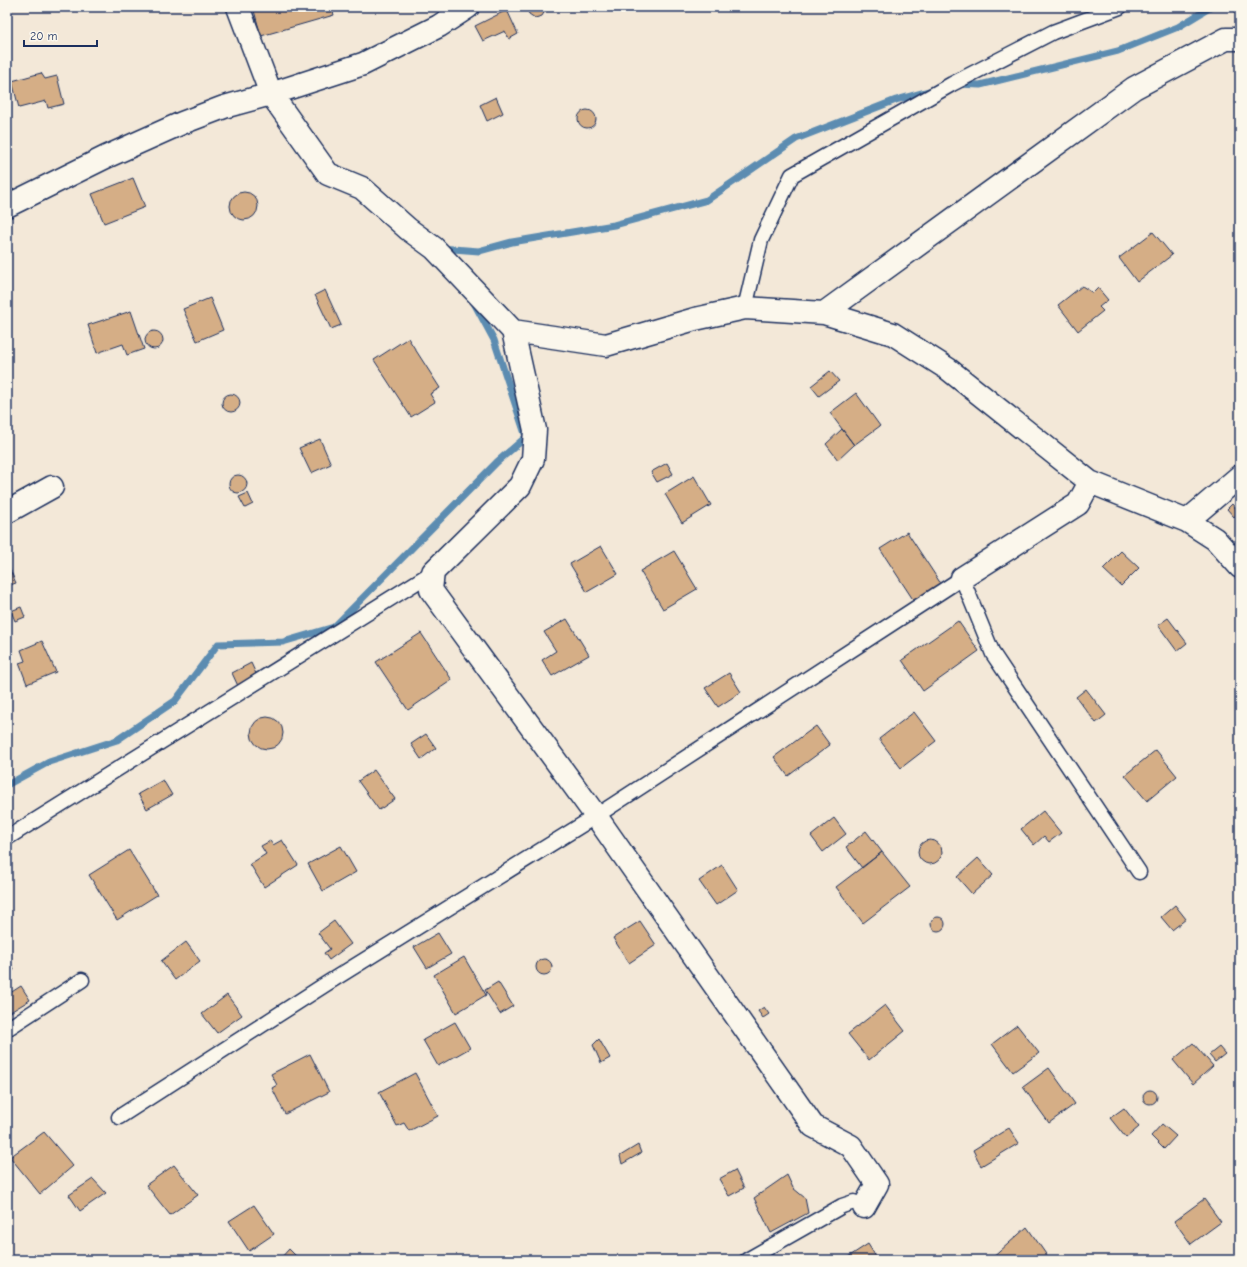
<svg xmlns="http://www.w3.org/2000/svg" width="1247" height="1267" font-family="'Comic Neue',sans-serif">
<rect width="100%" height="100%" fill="#f3e8d8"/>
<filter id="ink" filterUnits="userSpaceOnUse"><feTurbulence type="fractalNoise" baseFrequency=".025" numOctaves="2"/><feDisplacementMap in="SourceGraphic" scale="8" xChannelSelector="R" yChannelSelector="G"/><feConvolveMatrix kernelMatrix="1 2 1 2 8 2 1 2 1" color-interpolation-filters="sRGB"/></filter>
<g filter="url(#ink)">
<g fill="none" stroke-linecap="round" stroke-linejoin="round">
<!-- stream -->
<path stroke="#5c8cb1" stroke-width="7" d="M958,84L980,85L1118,51L1178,27L1211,7
M440,248L479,251L512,242L614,225L707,200L796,139L896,100L932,90
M7,785L49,762L117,740L175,701L218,644L283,642L334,627L497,462L526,437L494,340L473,301"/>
</g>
<!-- building -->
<path fill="#d5ae86" stroke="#1b2f5e" d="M253,7H331L334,15L261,36Z
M528,7H545V11L542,16L535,18L529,14L528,11Z
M507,10L518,34L509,39L505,31L483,41L475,26Z
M41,73L45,79L57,76L64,104L48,108L46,101L19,108L12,81Z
M496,97L503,113L487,121L480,105Z
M578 119a9 9 0 1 1 18 0a9 9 0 1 1-18 0Z
M133,178L145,207L104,223L92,194Z
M230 206a14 14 0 1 1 28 0a14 14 0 1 1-28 0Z
M1153,232L1172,255L1137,282L1119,258Z
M1082,286L1093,293L1098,288L1108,300L1099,307L1103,311L1078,331L1058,305Z
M325,290L341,325L331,329L315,295Z
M210,298L223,330L197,341L183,309Z
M131,311L144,349L127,355L123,344L97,353L88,325Z
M145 340a9 9 0 1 1 18 0a9 9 0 1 1-18 0Z
M408,338L440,388L430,394L435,402L411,417L374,360Z
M830,371L839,381L819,396L811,386Z
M856,393L880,426L854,445L830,413Z
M222 403a9 9 0 1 1 18 0a9 9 0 1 1-18 0Z
M842,429L854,445L838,460L826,444Z
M320,439L331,464L311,473L299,448Z
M667,463L673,474L657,482L651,472Z
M229 484a9 9 0 1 1 18 0a9 9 0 1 1-18 0Z
M694,476L711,505L682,523L665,494Z
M248,493L253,504L245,508L239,497Z
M1232,504L1239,512L1234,517L1227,509Z
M907,532L941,584L914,601L880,549Z
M601,546L618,574L587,592L570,564Z
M674,551L697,589L663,609L640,571Z
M1121,551L1139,568L1121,586L1103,569Z
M7,563L16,583L7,586Z
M21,607L25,617L15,621L11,611Z
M1168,618L1187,643L1177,651L1158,625Z
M567,619L589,655L552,676L542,660L556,651L544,632Z
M958,621L979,651L923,691L902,660Z
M421,633L452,680L408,710L376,662Z
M42,641L56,672L27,684L19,663L25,661L21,650Z
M251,663L257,676L238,686L232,673Z
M729,673L741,692L718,707L705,688Z
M1086,689L1106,715L1096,723L1076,697Z
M914,712L936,741L901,768L879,739Z
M251 733a16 16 0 1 1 32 0a16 16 0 1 1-32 0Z
M816,726L830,745L788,776L774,757Z
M426,734L436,748L421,759L411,744Z
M1156,750L1177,776L1147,801L1125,775Z
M374,770L395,799L379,810L358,781Z
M163,780L172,795L147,809L138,794Z
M1043,811L1061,833L1049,842L1044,836L1034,845L1021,829Z
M834,818L846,834L823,852L811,836Z
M866,831L882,852L862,868L846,847Z
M282,840L298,865L264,887L250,864L266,854L261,846L270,841L273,845Z
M918 852a12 12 0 1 1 24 0a12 12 0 1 1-24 0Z
M341,846L356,872L323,891L308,864Z
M129,850L157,895L117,920L89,875Z
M882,852L910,887L863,923L836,887Z
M978,858L993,875L972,894L957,877Z
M722,865L738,890L716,905L699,881Z
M1175,905L1186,919L1172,930L1161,917Z
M931 924a7 7 0 1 1 14 0a7 7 0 1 1-14 0Z
M334,921L351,944L329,960L324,953L330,949L318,933Z
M640,921L656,945L629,963L613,938Z
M438,933L451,954L427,968L414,947Z
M186,942L200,961L175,980L161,961Z
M7,955L14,970L7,973Z
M464,957L486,995L456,1013L434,975Z
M536 967a8 8 0 1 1 16 0a8 8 0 1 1-16 0Z
M498,982L513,1006L500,1014L485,990Z
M21,986L30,1000L7,1014V995Z
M227,995L242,1015L217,1033L202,1014Z
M885,1005L905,1031L869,1060L848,1034Z
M764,1007L769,1014L763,1018L758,1011Z
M455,1022L470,1048L438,1066L423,1040Z
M1017,1025L1039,1053L1013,1072L992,1044Z
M599,1039L610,1058L601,1063L593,1045Z
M1193,1043L1213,1066L1193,1084L1173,1060Z
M1219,1047L1225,1054L1215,1062L1209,1055Z
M310,1054L329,1092L285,1114L272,1088L277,1085L271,1074Z
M1049,1068L1075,1104L1049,1123L1023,1087Z
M415,1073L438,1116L409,1131L404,1123L397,1126L379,1092Z
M1143 1097a7 7 0 1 1 14 0a7 7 0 1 1-14 0Z
M1124,1108L1139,1127L1126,1138L1110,1118Z
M1162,1124L1176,1136L1164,1149L1151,1136Z
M1009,1128L1019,1143L981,1166L973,1150Z
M44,1132L73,1166L40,1194L10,1157Z
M638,1145L641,1153L622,1164L620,1156Z
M174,1165L198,1195L170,1215L146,1185Z
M735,1170L744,1188L729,1196L719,1179Z
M787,1175L793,1188L805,1198L808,1213L771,1233L754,1198Z
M93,1179L106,1193L80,1211L69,1195Z
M1204,1199L1221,1222L1191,1244L1174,1221Z
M254,1205L274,1234L249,1251L229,1221Z
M1027,1227L1048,1257L1045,1260H990Z
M868,1244L878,1260H846L845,1259Z
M289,1249L300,1260H279Z"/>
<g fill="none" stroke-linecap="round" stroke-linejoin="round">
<defs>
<path id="lane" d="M745,308L761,240L792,175L952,84L1053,32L1120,7
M7,838L433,572
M7,1029L82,980
M119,1117L326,984L596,816L962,578L993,654L1139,872
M747,1260L842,1206L854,1202L864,1207"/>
<path id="street" d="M238,7L271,94L328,174L362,188L408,229L434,248L513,331L535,430L533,459L520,486L433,572L431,590L596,816L813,1126L851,1146L877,1184L864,1207
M7,206L106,157L182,123L224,107L271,94L363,64L439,26L468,7
M824,313L1134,88L1226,39H1240
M513,331L606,345L695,319L745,308L824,313L893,334L948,369L1090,482L1187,521L1215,539L1240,567
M7,512L52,487
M1187,521L1240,476
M962,578L1078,504L1090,482"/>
</defs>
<!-- lane casing -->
<use href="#lane" stroke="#1b2f5e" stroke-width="17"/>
<!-- street casing -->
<use href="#street" stroke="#1b2f5e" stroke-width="25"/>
<!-- lane -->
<use href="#lane" stroke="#fbf7ec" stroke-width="14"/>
<!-- street -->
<use href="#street" stroke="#fbf7ec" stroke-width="22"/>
</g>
</g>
<!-- margin -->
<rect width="1247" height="1267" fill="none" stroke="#fbf7ec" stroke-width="24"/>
<rect x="12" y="12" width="1223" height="1243" fill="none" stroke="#1b2f5e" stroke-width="1.5" filter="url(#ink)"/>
<!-- scale -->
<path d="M24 40v6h73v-6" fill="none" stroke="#1b2f5e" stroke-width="2"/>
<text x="30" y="40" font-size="12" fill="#1b2f5e" stroke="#fbf7ec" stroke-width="3" paint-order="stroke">20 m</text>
</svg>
